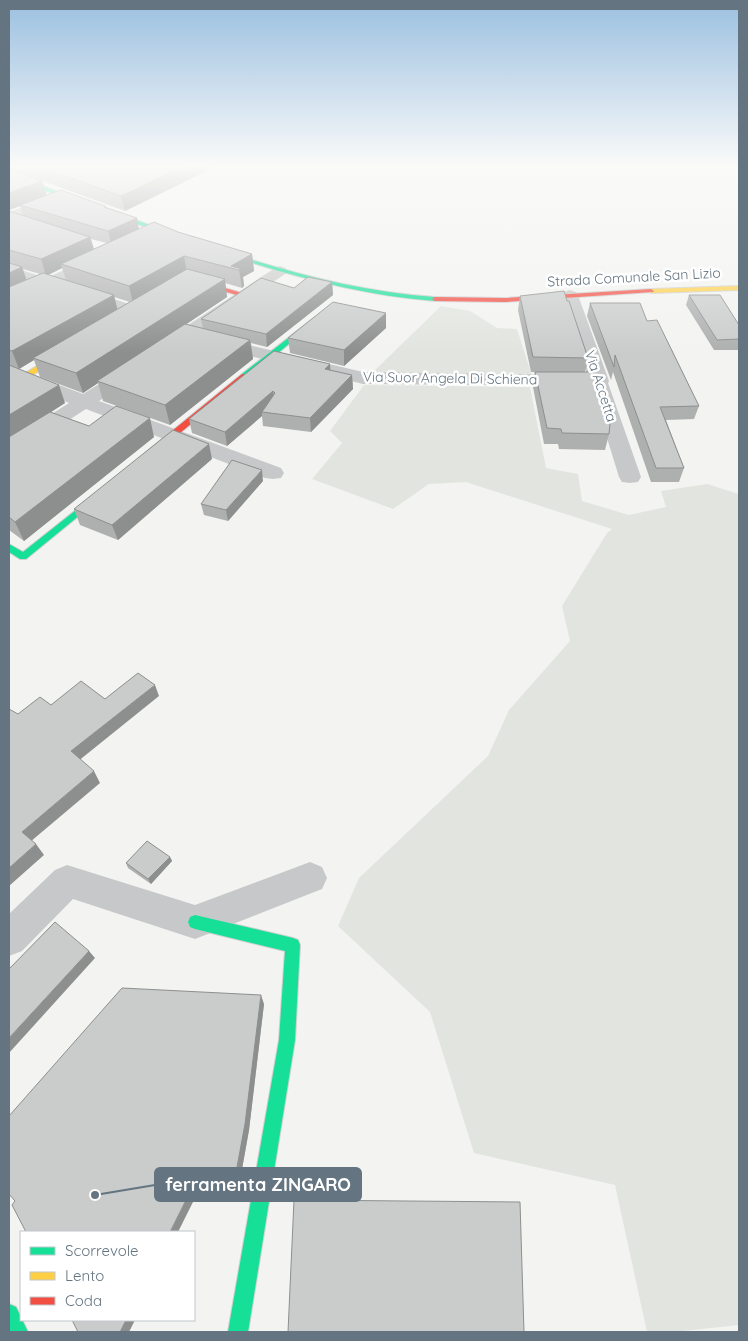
<svg xmlns="http://www.w3.org/2000/svg" width="748" height="1341" font-family="Quicksand,sans-serif">
<rect width="100%" height="100%" fill="#f3f3f1"/>
<!-- green -->
<path fill="#e2e5df" d="M441,306L470,311L497,328L517,329L532,376L372,373Z
M364,385L530,387L546,468L578,474L582,501L629,515L666,507L661,491L707,484L739,494V1325L674,1332H647L615,1185L474,1153L430,1012L338,926L359,878L488,756L509,710L570,641L562,606L607,533L612,529L466,482L429,484L393,509L312,479L342,443L330,431Z"/>
<g fill="none" stroke-linecap="round" stroke-linejoin="round">
<defs>
<path id="fast" d="M9,174C38,183 66,195 95,205C205,245 317,289 435,297L438,299L435,301C355,295 281,273 206,248C140,226 74,201 9,178Z
M315,317L320,318L248,378H242V374Z
M105,487L108,488V492L26,559H20L9,552V544L23,552Z
M195,915L293,938L298,940L300,945L295,1040L248,1332H228L279,1040L285,951L195,929L190,927L188,922L190,917Z
M9,1304L16,1307L28,1332H9Z"/>
<path id="slow" d="M739,286V290L651,293L648,291L651,289Z
M66,348L73,350L26,379L19,377Z"/>
<path id="jam" d="M190,278L246,294L247,295L244,297L188,281V279Z
M651,289L654,291L653,292L505,302L435,301L432,299L435,297L505,298Z
M242,374L249,376L151,457H145V453Z"/>
</defs>
<!-- fast casing -->
<use href="#fast" stroke="#cfd0d1" stroke-width="2"/>
<!-- slow casing -->
<use href="#slow" stroke="#cfd0d1" stroke-width="2"/>
<!-- jam casing -->
<use href="#jam" stroke="#cfd0d1" stroke-width="2"/>
<!-- street -->
<path fill="#c7c8c9" fill-rule="evenodd" d="M56,195L61,196L63,199L61,202L9,221V212Z
M98,255L103,256L105,259L103,262L61,282L142,308L144,311L142,314H130L48,288L9,306V295L33,284L9,276V266L46,278Z
M280,266L285,268L288,271L285,274L171,352L165,353L159,352L156,348L159,344L275,268Z
M570,290L576,292L578,295L609,381L608,383L641,477L638,482L630,483L622,482L619,477L591,386L363,384L209,346L206,342L209,338L215,337L363,372L587,375L562,295L564,292Z
M9,366L83,394L126,367L132,366L138,367L141,371L138,375L99,401L281,468L284,473L281,478L273,479L265,478L86,409L16,454L9,456V441L69,403L9,378Z
M310,862L322,867L327,878L322,889L195,939L73,899L22,951L9,956V914L55,870L67,865L195,905Z"/>
<!-- fast -->
<use href="#fast" fill="#16e098" fill-rule="evenodd"/>
<!-- slow -->
<use href="#slow" fill="#ffcf43" fill-rule="evenodd"/>
<!-- jam -->
<use href="#jam" fill="#f24e42" fill-rule="evenodd"/>
</g>
<!-- wall -->
<path fill="#aeafaf" fill-rule="evenodd" d="M9,165H217L125,211L32,177L46,195L105,206L106,207L137,218L139,229L178,232L252,254L254,271L243,277L244,286L242,288L225,283L227,297L186,324L203,328L201,319L294,288L332,282L333,295L267,347L251,343L253,359L170,425L103,401L98,383L83,393L40,377L34,360L19,369L65,403L51,412L89,426L154,437L24,541L9,530V211L23,216L20,206L9,210ZM91,239L107,243L94,249ZM62,268L66,280L48,275ZM23,269L40,274L26,280ZM114,297L130,302L117,309Z
M261,165H279L278,166Z
M689,295L739,325V350H714L686,305Z
M520,296L567,301L588,358L585,372L609,434L605,450L559,449L558,444H544L533,387L535,372H531L518,310Z
M590,303L647,321L699,406L694,419L666,420L684,468L679,482H651L613,372L611,380L587,316Z
M386,328L344,366L290,353L288,338Z
M331,370L352,375L353,389L311,432L263,426L262,416L227,446L192,433L189,419Z
M212,459L118,540L80,525L74,509Z
M263,481L228,521L204,515L201,504Z
M170,857L172,861L151,884L128,868L126,863Z
M264,1004L249,1130L237,1197L197,1194L15,1201Z"/>
<!-- shaded-wall -->
<path fill="#8d8f8f" d="M186,165L217,166L125,211L121,196Z
M42,181L47,196L20,205V206L9,210V193Z
M137,218L139,232L112,245L108,231Z
M90,237L95,253L61,264L62,268L46,276L41,259Z
M252,254L254,271L243,277L244,286L242,288L239,270L231,266Z
M184,256L187,273L133,303L129,286Z
M22,267L28,284L9,293V273Z
M225,279L227,297L100,382L97,381L98,383L83,393L76,373Z
M332,282L333,295L267,347L266,334Z
M114,295L118,312L33,358L34,360L19,369L12,351Z
M386,313V328L344,366V350Z
M250,340L253,359L170,425L165,405Z
M330,364L331,378L325,369Z
M352,375L353,389L311,432L310,418Z
M59,385L65,403L9,439V415Z
M273,391L275,405L262,412V416L227,446L225,432Z
M150,418L154,437L24,541L15,522Z
M209,444L212,459L118,540L112,525Z
M262,470L263,481L228,521L226,510Z
M155,685L159,696L77,762L71,751Z
M94,771L100,783L30,842L22,832Z
M36,844L44,855L9,886V868Z
M170,857L172,861L151,884L148,879Z
M89,951L95,958L9,1053V1038Z
M261,995L264,1004L249,1130L237,1197L232,1194Z
M191,1190L197,1194L178,1232H170Z
M126,1320H135L129,1332H120Z"/>
<!-- building -->
<path fill="#cacccc" stroke="#8d8f8f" d="M34,165H186L121,196Z
M9,169L42,181L9,193Z
M61,190L105,206L104,207L137,218L108,231L20,205Z
M9,211L90,237L41,259L9,250Z
M154,222L178,232L252,254L231,266L242,269L239,270L184,256L129,286L61,264Z
M9,263L22,267L9,273Z
M187,269L225,279L76,373L33,358Z
M43,273L114,295L12,351L9,350V287Z
M308,277L332,282L266,334L201,319L261,278L294,288Z
M564,291L567,301H569L588,358L533,357L520,296Z
M689,295H720L739,325V339L717,340Z
M333,302L386,313L344,350L288,338Z
M590,303H640L647,321L657,320L699,406L660,407L684,468H656L615,355L614,367Z
M185,324L250,340L165,405L97,381Z
M274,351L330,364L325,369L352,375L310,418L262,412L275,393L273,391L225,432L189,419Z
M9,365L59,385L9,415Z
M535,372H593L610,424L609,434L562,433L561,429L547,428Z
M116,406L150,418L15,522L9,517V437L50,412L89,426Z
M173,430L209,444L112,525L74,509Z
M232,460L262,470L226,510L201,504Z
M138,673L155,685L71,751L94,771L22,832L36,844L9,868V709L18,714L40,697L51,705L81,681L105,699Z
M147,841L170,857L148,879L126,863Z
M55,922L89,951L9,1038V969Z
M122,988L261,995L245,1124L232,1194L191,1190L170,1232H26L12,1205L15,1201L9,1194V1116Z
M294,1200L520,1202L524,1332H288Z
M72,1320H126L120,1332H78Z"/>
<!-- sky -->
<linearGradient id="sky" x2="0" y2="1"><stop stop-color="#9bc0e0"/><stop offset="0.47" stop-color="#fafaf9"/><stop offset="1" stop-color="#fafaf9" stop-opacity="0"/></linearGradient>
<rect width="748" height="353" fill="url(#sky)"/>
<g text-anchor="middle" stroke-width="5" stroke-linejoin="round" paint-order="stroke">
<!-- far-street labels -->
<g font-size="14" fill="#647581" stroke="#fff">
<text transform="translate(634 277) rotate(-3)" y="5">Strada Comunale San Lizio</text>
<text transform="translate(450 378) rotate(1)" y="5">Via Suor Angela Di Schiena</text>
<text transform="translate(601 386) rotate(72)" y="5">Via Accetta</text>
</g>
</g>
<!-- callouts -->
<path fill="none" stroke="#647581" stroke-width="2" d="M95 1195L155 1185"/>
<circle fill="#647581" stroke="#fff" stroke-width="2" cx="95" cy="1195" r="5"/>
<rect fill="#647581" stroke="#647581" stroke-width="2" x="155" y="1168" width="206" height="33" rx="5"/>
<g font-size="18" text-anchor="middle" font-weight="bold" fill="#fff">
<text x="258" y="1191">ferramenta ZINGARO</text>
</g>
<!-- border -->
<rect width="748" height="1341" fill="none" stroke="#647581" stroke-width="20"/>
<!-- legend -->
<rect x="20" y="1231" width="175" height="90" fill="#ffffff" stroke="#c1c8cd"/>
<rect x="30" y="1247" width="25" height="8" fill="#16e098" stroke="#c1c8cd"/>
<text x="65" y="1256" font-size="15" fill="#647581">Scorrevole</text>
<rect x="30" y="1272" width="25" height="8" fill="#ffcf43" stroke="#c1c8cd"/>
<text x="65" y="1281" font-size="15" fill="#647581">Lento</text>
<rect x="30" y="1297" width="25" height="8" fill="#f24e42" stroke="#c1c8cd"/>
<text x="65" y="1306" font-size="15" fill="#647581">Coda</text>
</svg>
